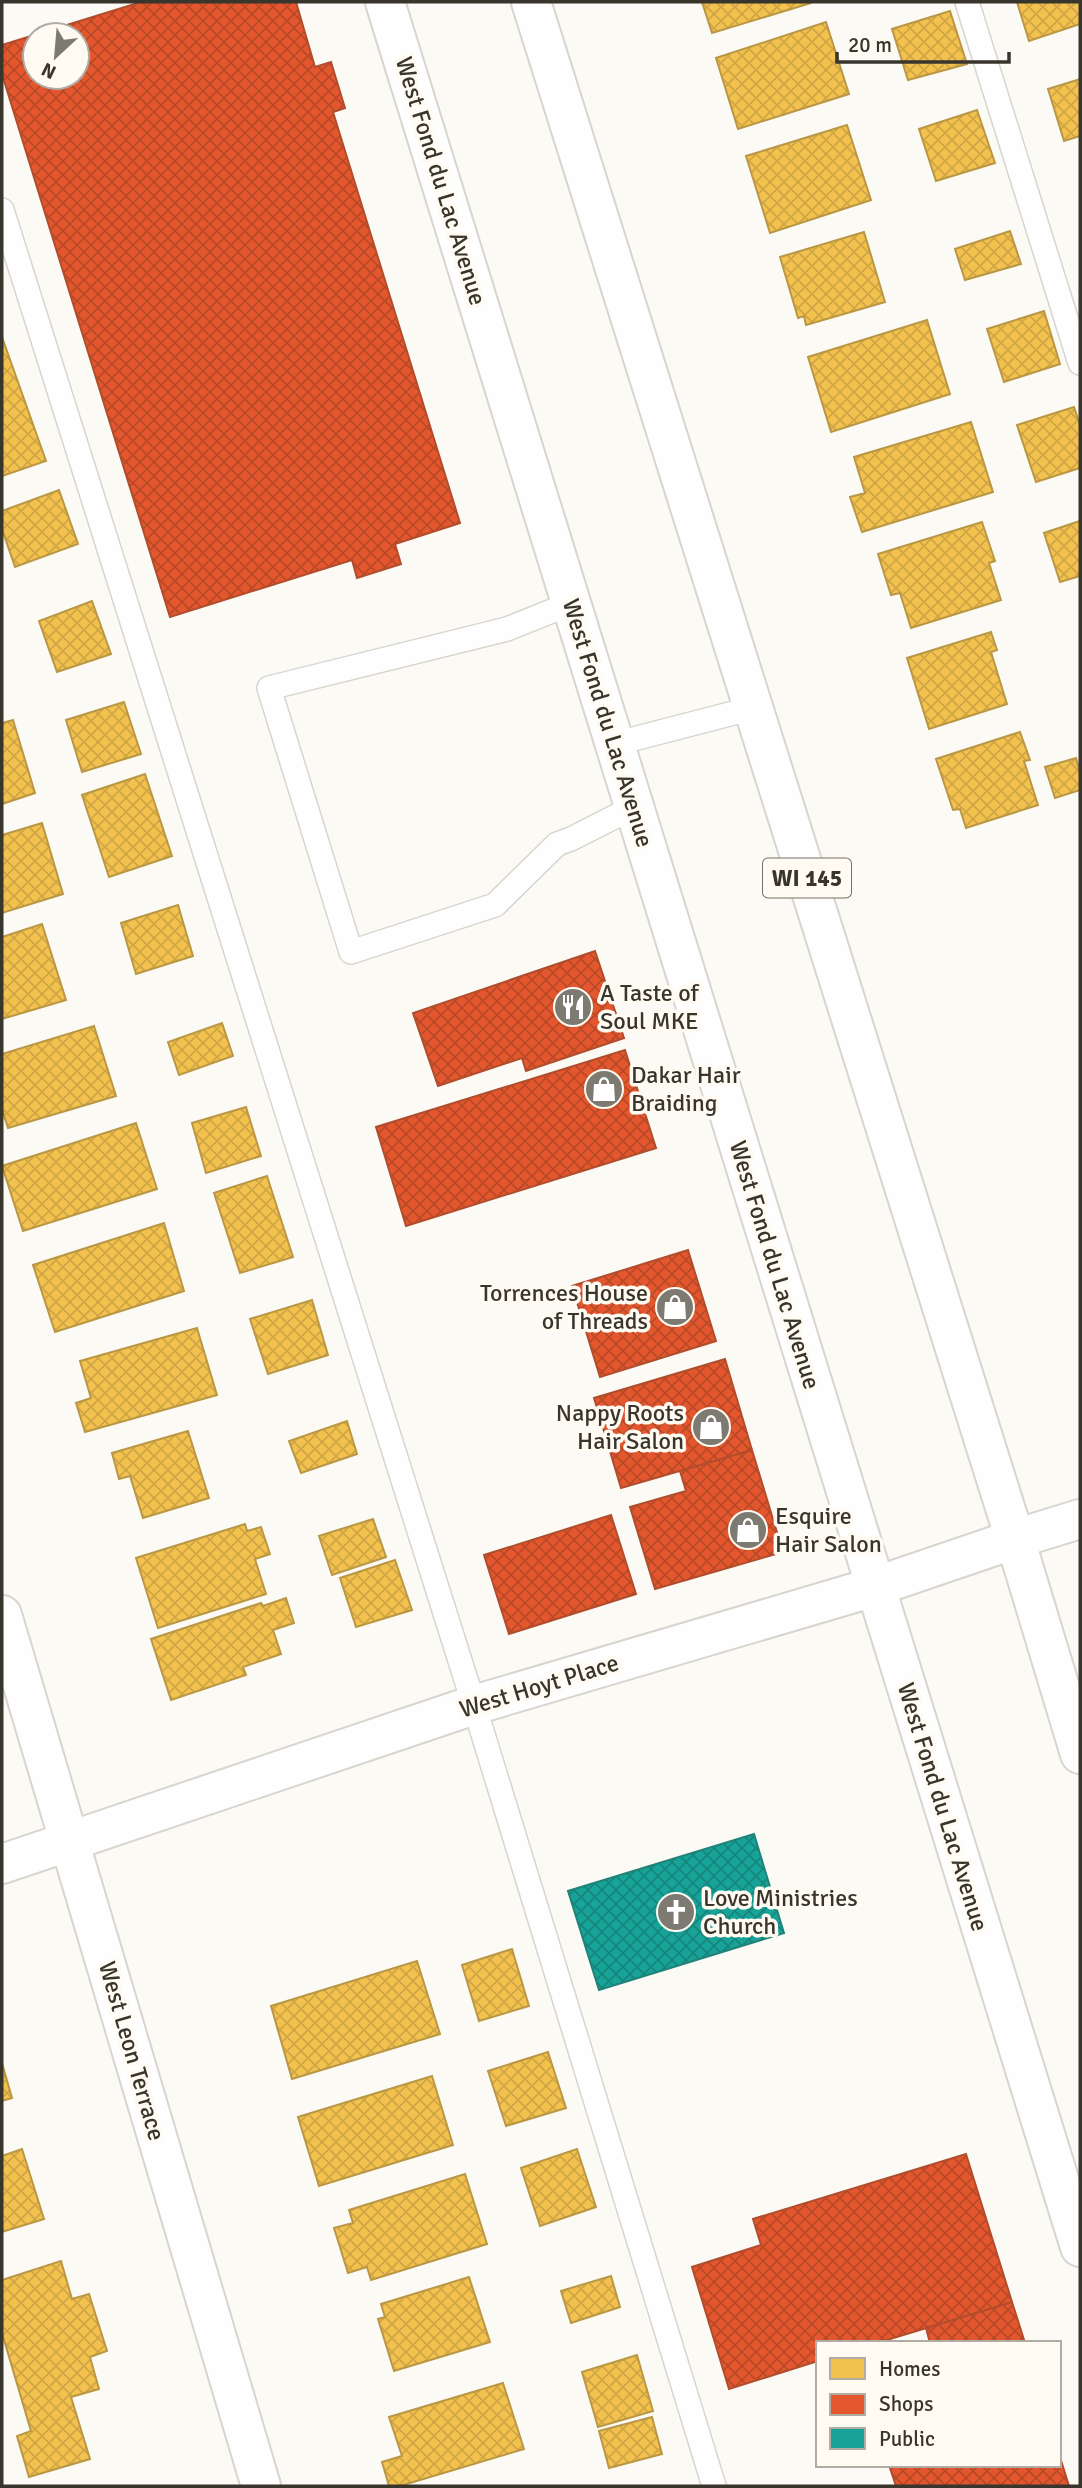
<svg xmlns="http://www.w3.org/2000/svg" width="1082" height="2488" font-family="Signika,sans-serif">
<defs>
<pattern id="homes-cross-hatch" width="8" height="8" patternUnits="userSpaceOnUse" patternTransform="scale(1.75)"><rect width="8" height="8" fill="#f2c14e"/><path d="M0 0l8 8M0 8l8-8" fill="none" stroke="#d0a644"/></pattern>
<pattern id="shops-cross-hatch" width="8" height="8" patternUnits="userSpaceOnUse" patternTransform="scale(1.75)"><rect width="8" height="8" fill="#e4572e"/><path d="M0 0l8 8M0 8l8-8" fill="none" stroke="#ba4927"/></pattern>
<pattern id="public-cross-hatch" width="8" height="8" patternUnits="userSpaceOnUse" patternTransform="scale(1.75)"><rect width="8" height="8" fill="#17a398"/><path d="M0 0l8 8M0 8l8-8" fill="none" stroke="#16867c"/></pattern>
</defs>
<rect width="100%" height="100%" fill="#fcfaf5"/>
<!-- homes -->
<path fill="url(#homes-cross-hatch)" stroke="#ba9744" stroke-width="2" d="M702,2H811V3L712,33Z
M1017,2H1080V24L1029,41Z
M950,11L967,64L908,80L892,29Z
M826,22L849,94L738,129L716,58Z
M1080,79V136L1064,141L1048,89Z
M977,110L995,163L936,181L919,129Z
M847,125L871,200L770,233L746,156Z
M1010,231L1021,264L965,280L955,249Z
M864,232L885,302L806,325L804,316L798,318L780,257Z
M1044,311L1060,364L1004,382L987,329Z
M927,320L950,394L831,432L808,357Z
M2,337L46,461L2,476Z
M1074,407L1080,425V468L1036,482L1017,425Z
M971,422L993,492L862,532L850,497L865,493L854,457Z
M59,490L78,544L15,567L2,529V511Z
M1080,521V576L1060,582L1044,533Z
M982,522L995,561L989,563L1001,600L911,628L900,593L891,595L878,554Z
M92,601L111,654L57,672L39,621Z
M991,632L997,650L991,652L1007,704L929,729L907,658Z
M124,702L141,754L82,772L66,720Z
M13,720L35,793L2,804V723Z
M1020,732L1030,760L1024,761L1038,805L966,828L960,809L953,810L936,759Z
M1076,758L1080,772V790L1055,798L1045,767Z
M145,774L172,856L109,877L82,795Z
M42,823L63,894L2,913V835Z
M178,905L193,956L136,974L121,923Z
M42,924L66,1000L2,1019V937Z
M222,1023L233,1056L179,1075L168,1042Z
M94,1026L116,1096L8,1128L2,1109V1054Z
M246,1107L261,1156L206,1173L192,1123Z
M136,1123L157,1189L23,1231L2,1166Z
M267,1176L293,1257L240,1273L214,1193Z
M164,1223L184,1291L55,1332L33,1265Z
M312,1300L328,1355L268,1374L250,1319Z
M197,1328L217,1395L85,1432L76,1403L91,1398L80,1361Z
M347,1421L357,1454L301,1473L289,1441Z
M188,1431L209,1498L143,1518L130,1476L119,1479L112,1453Z
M373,1519L386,1557L332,1575L319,1536Z
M245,1524L247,1531L261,1527L270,1554L255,1559L266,1594L158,1628L136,1558Z
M395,1560L412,1610L356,1627L340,1578Z
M286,1598L294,1623L273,1630L281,1654L243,1667L246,1675L171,1700L151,1639L261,1603L263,1606Z
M512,1949L529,2006L479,2021L462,1965Z
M417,1961L440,2034L292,2079L271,2006Z
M548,2052L566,2108L506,2126L488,2071Z
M2,2063L12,2098L2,2101Z
M432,2076L453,2145L319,2186L298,2117Z
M22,2149L44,2219L2,2232V2156Z
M577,2149L596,2207L540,2226L521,2168Z
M465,2174L487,2244L371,2280L367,2267L348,2273L334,2228L353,2223L349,2210Z
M61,2261L72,2299L89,2294L107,2351L90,2357L99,2389L71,2397L90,2459L29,2477L17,2436L31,2431L2,2333V2280Z
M611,2276L620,2307L571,2323L561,2291Z
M469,2277L490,2342L394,2371L378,2319L385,2317L381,2304Z
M637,2355L653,2411L598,2427L582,2372Z
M503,2383L524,2449L400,2486H389L382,2462L402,2456L389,2417Z
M652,2417L662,2454L609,2468L599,2431Z"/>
<!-- shops -->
<path fill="url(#shops-cross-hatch)" stroke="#b04d2d" stroke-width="2" fill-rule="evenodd" d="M141,2H296L315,67L331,62L345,108L333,112L460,523L395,544L401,564L357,578L352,560L170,617L2,74V45ZM35,35H77V77H35Z
M595,951L624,1038L526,1071L522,1058L438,1086L413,1013Z
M625,1050L656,1148L406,1226L376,1127Z
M688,1250L716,1341L600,1377L572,1286Z
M725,1359L752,1450L621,1488L594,1398Z
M752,1450L783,1552L655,1589L630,1507L686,1491L680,1471Z
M611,1515L636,1594L509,1634L484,1555Z
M966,2154L1012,2302L877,2343H818V2361L729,2389L692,2267L761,2245L753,2219Z
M1012,2302L1025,2343H930L926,2328Z
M1059,2454L1069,2486H896L889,2465H1059Z"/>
<!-- public -->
<path fill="url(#public-cross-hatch)" stroke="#218278" stroke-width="2" d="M754,1834L784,1933L599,1990L568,1891Z"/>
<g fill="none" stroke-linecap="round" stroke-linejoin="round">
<defs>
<path id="service" d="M967,2L1080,363
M2,210L474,1705L714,2486
M572,603L507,629L269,688L351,952L495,905L557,844L571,839L634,807
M614,744L753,708"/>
<path id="minor" d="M2,1615L261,2486
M2,1864L474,1705L874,1587L1015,1539L1080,1519"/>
<path id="primary" d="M385,2L1080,2247
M531,2L1015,1539L1080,1754"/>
</defs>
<!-- service casing -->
<use href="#service" stroke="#d7d5ce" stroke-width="26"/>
<!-- minor casing -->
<use href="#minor" stroke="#d7d5ce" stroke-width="42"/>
<!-- primary casing -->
<use href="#primary" stroke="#d7d5ce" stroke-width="42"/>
<!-- service -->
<use href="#service" stroke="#fffefe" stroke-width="23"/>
<!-- minor -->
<use href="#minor" stroke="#fffefe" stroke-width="38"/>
<!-- primary -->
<use href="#primary" stroke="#fffefe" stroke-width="38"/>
</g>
<!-- icons -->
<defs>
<symbol id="restaurant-disc" viewBox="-11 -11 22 22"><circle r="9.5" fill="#7d7a72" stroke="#fffbf2"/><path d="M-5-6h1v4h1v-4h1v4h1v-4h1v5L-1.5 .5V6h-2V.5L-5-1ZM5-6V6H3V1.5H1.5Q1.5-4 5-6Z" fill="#fff"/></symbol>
<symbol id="shop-disc" viewBox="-11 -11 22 22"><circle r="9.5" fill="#7d7a72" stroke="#fffbf2"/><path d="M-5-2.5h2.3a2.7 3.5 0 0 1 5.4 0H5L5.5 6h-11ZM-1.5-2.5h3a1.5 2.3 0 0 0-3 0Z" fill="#fff"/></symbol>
<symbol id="church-disc" viewBox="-11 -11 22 22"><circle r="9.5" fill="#7d7a72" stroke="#fffbf2"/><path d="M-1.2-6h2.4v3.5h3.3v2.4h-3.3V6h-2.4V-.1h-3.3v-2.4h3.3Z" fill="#fff"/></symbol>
</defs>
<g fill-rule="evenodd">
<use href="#restaurant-disc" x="551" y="985" width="44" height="44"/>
<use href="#shop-disc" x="582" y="1067" width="44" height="44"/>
<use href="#shop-disc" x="653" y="1285" width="44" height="44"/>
<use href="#shop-disc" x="689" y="1405" width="44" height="44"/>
<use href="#shop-disc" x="726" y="1508" width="44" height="44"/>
<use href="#church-disc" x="654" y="1890" width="44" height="44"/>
</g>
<g text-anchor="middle" stroke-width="7" stroke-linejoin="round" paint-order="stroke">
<!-- shield labels -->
<rect fill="#fffbf2" stroke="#747067" stroke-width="2" x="763" y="858.5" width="88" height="39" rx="5"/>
<g font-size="23" font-weight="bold" fill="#38352c">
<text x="807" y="886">WI 145</text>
</g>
<!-- street labels -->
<g font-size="24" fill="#38352c" stroke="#fffbf2">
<text transform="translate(441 181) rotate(73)" y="8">West Fond du Lac Avenue</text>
<text transform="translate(608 723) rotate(73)" y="8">West Fond du Lac Avenue</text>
<text transform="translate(775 1265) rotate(73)" y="8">West Fond du Lac Avenue</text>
<text transform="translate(539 1686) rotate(-17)" y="8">West Hoyt Place</text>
<text transform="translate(943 1807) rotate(73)" y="8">West Fond du Lac Avenue</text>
<text transform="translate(132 2051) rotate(74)" y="8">West Leon Terrace</text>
</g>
<!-- poi labels -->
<g font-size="24" fill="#38352c" stroke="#fffbf2" text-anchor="start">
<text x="600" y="1001">A Taste of<tspan x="600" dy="28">Soul MKE</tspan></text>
<text x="631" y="1083">Dakar Hair<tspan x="631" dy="28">Braiding</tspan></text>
<text x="648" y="1301" text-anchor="end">Torrences House<tspan x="648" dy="28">of Threads</tspan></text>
<text x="684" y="1421" text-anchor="end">Nappy Roots<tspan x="684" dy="28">Hair Salon</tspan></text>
<text x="775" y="1524">Esquire<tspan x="775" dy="28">Hair Salon</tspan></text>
<text x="703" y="1906">Love Ministries<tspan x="703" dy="28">Church</tspan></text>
</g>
</g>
<!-- border -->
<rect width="1082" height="2488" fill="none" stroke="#38352c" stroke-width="7"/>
<!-- legend -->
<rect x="816" y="2341" width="245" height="126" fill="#fffbf2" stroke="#afaca3" stroke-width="2"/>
<rect x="830" y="2358" width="35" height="21" fill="#f2c14e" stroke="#afaca3" stroke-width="2"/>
<text x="879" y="2376" font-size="21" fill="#38352c">Homes</text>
<rect x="830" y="2394" width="35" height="21" fill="#e4572e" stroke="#afaca3" stroke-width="2"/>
<text x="879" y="2411" font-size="21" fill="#38352c">Shops</text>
<rect x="830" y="2428" width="35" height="21" fill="#17a398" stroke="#afaca3" stroke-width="2"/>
<text x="879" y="2446" font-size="21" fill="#38352c">Public</text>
<!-- north arrow -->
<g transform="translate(56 56) rotate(206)"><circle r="33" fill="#fffbf2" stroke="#afaca3" stroke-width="2"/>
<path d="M0-5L12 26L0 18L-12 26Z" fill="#7d7a72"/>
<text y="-10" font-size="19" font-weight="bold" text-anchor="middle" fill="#38352c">N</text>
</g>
<!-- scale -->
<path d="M837 52v10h172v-10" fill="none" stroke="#38352c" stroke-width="3.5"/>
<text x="848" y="52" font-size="21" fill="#38352c" stroke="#fffbf2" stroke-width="5" paint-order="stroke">20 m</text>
</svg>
